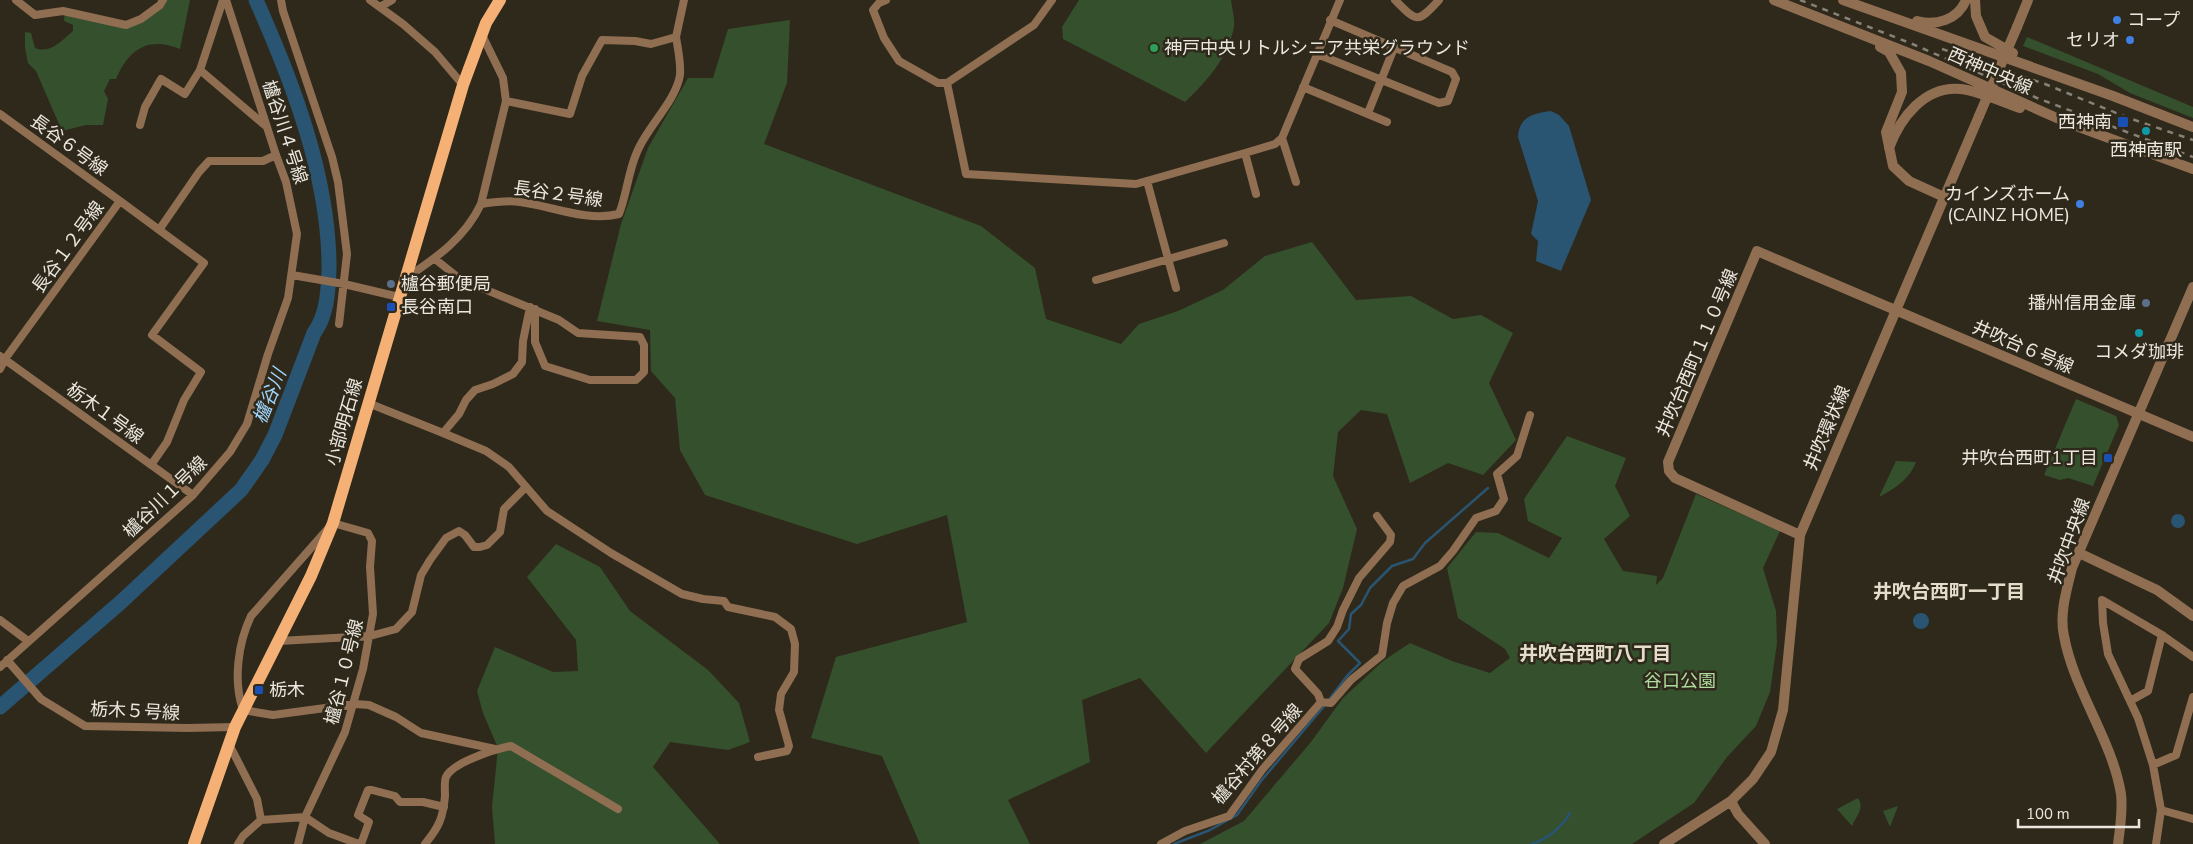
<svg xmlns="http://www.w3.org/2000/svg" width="2193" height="844" font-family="'Nunito Sans','Noto Sans JP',sans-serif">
<rect width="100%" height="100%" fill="#2f291b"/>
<!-- green -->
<path fill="#35502d" d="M167,0H190L180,49C148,36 129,49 116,79H110L104,91L108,99L103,125H86L62,131L36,71L28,63L25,48V32L31,33L35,48C51,54 61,41 73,31V25L64,21L65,12L123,27L142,23L165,5Z
M1079,0H1231C1232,8 1235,19 1234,27C1228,58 1207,81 1185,102L1063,39L1062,27Z
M790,20L787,83L764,144L981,226L1035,268L1046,319L1121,344L1139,324L1178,311L1223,290L1265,256L1312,242L1356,300L1411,296L1453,319L1481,315L1513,333L1489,383L1516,440L1483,475L1448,463L1410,483L1387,414L1361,410L1338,432L1333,476L1357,529L1343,588L1329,623L1206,753L1140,678L1082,700L1090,762L1008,800L1030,844H920L882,756L811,738L836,657L967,622L947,515L857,544L705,495L680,450L675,398L651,371L650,330L597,321L621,224L648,148L688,78H713L728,29Z
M2027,37L2193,107V118L2130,93L2098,74L2023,46Z
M2076,399L2116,416L2119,425L2093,486L2068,478L2060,480L2044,475Z
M1567,436L1626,458L1615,486L1630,516L1604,539L1623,571L1657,576L1656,585L1663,578L1696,494L1780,531L1763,568L1776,611L1777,643L1770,692L1756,726L1727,757L1694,803L1632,844H1200L1244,821L1311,742L1343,698L1383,661L1410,643L1452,661L1490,673L1510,658L1505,649L1458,618L1447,568L1476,532L1498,533L1549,558L1562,538L1528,521L1524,499Z
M1896,461L1916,462C1910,479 1894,489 1879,497Z
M556,544L600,567L630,611L708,670L739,703L750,742L728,750L670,742L653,767L720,844H495L492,807L498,748L483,713L477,691L495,647L553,672L578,671L576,640L527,577Z
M1858,798C1865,809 1856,816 1852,826L1837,809Z
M1898,806L1890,827L1883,811Z"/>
<!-- water -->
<path fill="#295472" d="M1551,111L1559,115L1569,126L1591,200L1561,271L1536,261L1538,241L1531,234L1538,201L1518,137C1519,117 1533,113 1551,111Z
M2171 521a7 7 0 1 1 14 0a7 7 0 1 1-14 0Z
M1913 621a8 8 0 1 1 16 0a8 8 0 1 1-16 0Z"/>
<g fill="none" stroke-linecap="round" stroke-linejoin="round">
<!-- stream -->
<path stroke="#295472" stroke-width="2.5" d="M1328,701L1347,676L1360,663L1338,641L1349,629L1351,614L1361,605L1370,588L1392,566L1413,559L1425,543L1488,488
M1174,844L1210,830L1237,815L1261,781L1325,705
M1532,844C1549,838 1561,828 1570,813"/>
<!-- river -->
<path stroke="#295472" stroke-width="15" d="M0,707L121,602L241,490L262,460L275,435L314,333C327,315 328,293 329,271C330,179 293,83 256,0"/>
<!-- minor -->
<path stroke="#8f6e52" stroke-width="8" d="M16,0L35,15L63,11L126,25L141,19L160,5L163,0
M281,0L283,11L332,157L338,182L347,254L339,324
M370,0L403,24L435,52L463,85
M886,0L879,3L873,10L884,38L899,61L938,83H947L1034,25L1052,0
M1395,0C1417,22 1417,24 1439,0
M380,7L392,0
M482,35L503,78L506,101
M676,37L684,0
M1317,54L1439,103L1448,101L1456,79L1452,72L1330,20
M200,70L267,127
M947,83L966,174L1136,184L1245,153L1275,144L1282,138L1340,0
M1303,87L1387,122
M1368,113L1394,48
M0,114L120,201
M140,125L145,107L161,79L185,94L200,70L223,0
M1282,138L1296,182
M1245,153L1256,194
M1147,181L1176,288
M159,230L199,172L209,161H263L276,155
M435,259L460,279L559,320L578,333L640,337L644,345V372L636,380H590L545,366L535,342V309
M292,275L344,284L399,297
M406,278C436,258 465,238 481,204L506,101L570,114L582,76L602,40L635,41L651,44L676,37C678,50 681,62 680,75C676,101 647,127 637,152C628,172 627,194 619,214C586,222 552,206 520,202C507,200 494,202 481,204
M1096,280L1224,243
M0,356L193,495
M0,369L5,359L120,201L204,263L152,335L201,372L184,400L167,442L151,465
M368,403L443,433L459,414L466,400L475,390L493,384L513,374L522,362L523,341L530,307
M443,433L486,451L509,467L547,511L611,553L682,594L703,599L724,601L728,607L775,617L791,629L795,644L794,672L781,694L779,710L789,746L787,751L758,757
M0,620L28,641
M279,641L370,636L396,629L412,612L421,575L430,560L446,538L459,531L465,535L474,547H480L487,545L500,532L504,509L526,487
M7,660L41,699L85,726L187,728L235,727
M0,667L193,495L230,452L247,424L268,354L288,298L297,234L286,182L276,155L226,0
M2130,701L2148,691L2162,635
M1321,702L1318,694L1295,669L1299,659L1328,641L1337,627L1343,610L1359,578L1390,542L1391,535L1377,516
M229,744L257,799L261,820
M2153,765L2176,755L2193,697
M2161,810L2193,819
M238,844L243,836L261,820L305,817L329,833L359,844
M298,844L305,817L345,732L363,669L373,614L370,567L372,541L368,533L333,523L251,616C238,643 233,681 243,710L273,715L355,704L369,705L396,717L421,733L495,749
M361,844L369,822L358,815L368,790H372L395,796L400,802H423L444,807
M425,844C439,827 443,818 445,796C445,790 444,781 446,777C453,762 496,749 511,746L618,809
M1161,844L1185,831L1229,816L1262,770L1321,702L1331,703L1351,680L1382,655L1387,623L1393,603L1403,586L1440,566L1453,551L1476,518L1496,511L1504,499L1497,474L1517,456L1530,415
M2156,844L2161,810L2153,765L2138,718L2108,654L2103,623L2102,600L2162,635L2193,657"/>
<!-- tertiary -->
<path stroke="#8f6e52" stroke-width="10" d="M1774,0L1929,61L2068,123L2193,169
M1843,0L2113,96L2193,127
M1975,0L1976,16L1985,37L2013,53
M1917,21C1936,26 1958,20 1966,0
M2017,27L2028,0
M1880,47L1889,52L1901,73L1902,92L1886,132L1893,166L1909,181L1944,197
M1889,148C1900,118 1925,85 1961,89C1979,91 2002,102 2020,108
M1800,535L1675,478L1669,471L1668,462L1757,251L2193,437
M2079,553L2157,590L2193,616
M1731,801L1738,814L1765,844
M1664,844L1731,801L1753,779L1771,752L1783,710L1800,535L1979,116
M2118,844C2120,828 2123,811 2121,794C2112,739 2074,691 2064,636C2059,614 2067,589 2072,568L2193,287"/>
<!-- primary -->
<path stroke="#f5b175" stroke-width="12" d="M194,844L235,727L311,576L333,523L463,85L486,23L500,0"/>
<!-- rail -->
<path stroke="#878276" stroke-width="2.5" stroke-dasharray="6 6" stroke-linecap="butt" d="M1800,0L1910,43L2037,98L2193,157
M1942,49L2045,84L2126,117L2193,140"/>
<!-- tertiary-bridge -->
<path stroke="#8f6e52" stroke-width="10" d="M1979,116L2017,27"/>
</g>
<!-- markers -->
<g fill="#3f7fe0" stroke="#2f291b" stroke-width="2">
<circle cx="2117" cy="20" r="5"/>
<circle cx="2130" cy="40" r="5"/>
<circle cx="2080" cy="204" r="5"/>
</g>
<circle fill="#2e9e5b" stroke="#2f291b" stroke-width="2" cx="1154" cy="48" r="5"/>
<g fill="#1a4fb4" stroke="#2f291b" stroke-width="2">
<rect x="2117" y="116" width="12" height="12" rx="2.5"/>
<rect x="386" y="302" width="10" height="10" rx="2.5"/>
<rect x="2103" y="453" width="10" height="10" rx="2.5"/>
<rect x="254" y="685" width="10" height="10" rx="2.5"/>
</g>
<g fill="#0f9aa8" stroke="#2f291b" stroke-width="2">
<circle cx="2146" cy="131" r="5"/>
<circle cx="2139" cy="333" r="5"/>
</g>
<g fill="#5c6f8a" stroke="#2f291b" stroke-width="2">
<circle cx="391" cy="284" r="5"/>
<circle cx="2146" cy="303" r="5"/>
</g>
<g text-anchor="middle" stroke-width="5" stroke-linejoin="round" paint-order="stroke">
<!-- poi labels -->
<g font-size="18" fill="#ebe7de" stroke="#2f291b" text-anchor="start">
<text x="2127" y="26">コープ</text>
<text x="2120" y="46" text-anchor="end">セリオ</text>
<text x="1164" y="54">神戸中央リトルシニア共栄グラウンド</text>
<text x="2112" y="128" text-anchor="end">西神南</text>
<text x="2146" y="156" text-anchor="middle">西神南駅</text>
<text x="2070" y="200" text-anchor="end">カインズホーム<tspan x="2070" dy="21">(CAINZ HOME)</tspan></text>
<text x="401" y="290">櫨谷郵便局</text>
<text x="2136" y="309" text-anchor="end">播州信用金庫</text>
<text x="401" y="313">長谷南口</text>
<text x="2139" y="358" text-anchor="middle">コメダ珈琲</text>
<text x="2098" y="464" text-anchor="end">井吹台西町1丁目</text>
<text x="269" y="696">栃木</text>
</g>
<!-- street labels -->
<g font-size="18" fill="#ebe7de" stroke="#2f291b">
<text transform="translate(1990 71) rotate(24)" y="6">西神中央線</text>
<text transform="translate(285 132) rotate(72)" y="6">櫨谷川４号線</text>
<text transform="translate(69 145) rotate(36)" y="6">長谷６号線</text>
<text transform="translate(558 194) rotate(8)" y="6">長谷２号線</text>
<text transform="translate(68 247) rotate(-54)" y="6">長谷１２号線</text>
<text transform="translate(2023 347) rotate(23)" y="6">井吹台６号線</text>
<text transform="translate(1697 353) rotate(-67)" y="6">井吹台西町１１０号線</text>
<text transform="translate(105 413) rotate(36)" y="6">栃木１号線</text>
<text transform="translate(344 422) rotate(-74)" y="6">小部明石線</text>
<text transform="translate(1827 428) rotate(-67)" y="6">井吹環状線</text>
<text transform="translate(165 497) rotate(-44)" y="6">櫨谷川１号線</text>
<text transform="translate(2069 541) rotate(-70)" y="6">井吹中央線</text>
<text transform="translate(344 672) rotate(-76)" y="6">櫨谷１０号線</text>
<text transform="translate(135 711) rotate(3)" y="6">栃木５号線</text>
<text transform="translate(1257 754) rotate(-49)" y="6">櫨谷村第８号線</text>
</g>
<!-- park labels -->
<g font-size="18" fill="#addd9e" stroke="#2f291b">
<text x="1680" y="687">谷口公園</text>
</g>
<!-- water labels -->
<g font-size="19" font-style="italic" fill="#a0d6ff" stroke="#2f291b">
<text transform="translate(269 396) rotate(-68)" y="7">櫨谷川</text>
</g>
<!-- neighbourhood labels -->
<g font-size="19" font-weight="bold" fill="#e5ddcb" stroke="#2f291b">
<text x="1949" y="598">井吹台西町一丁目</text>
<text x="1595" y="660">井吹台西町八丁目</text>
</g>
</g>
<!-- scale -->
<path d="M2018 819v8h121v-8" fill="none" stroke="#ebe7de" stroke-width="2.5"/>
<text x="2026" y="819" font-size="15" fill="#ebe7de" stroke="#2f291b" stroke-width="4" paint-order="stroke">100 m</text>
</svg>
